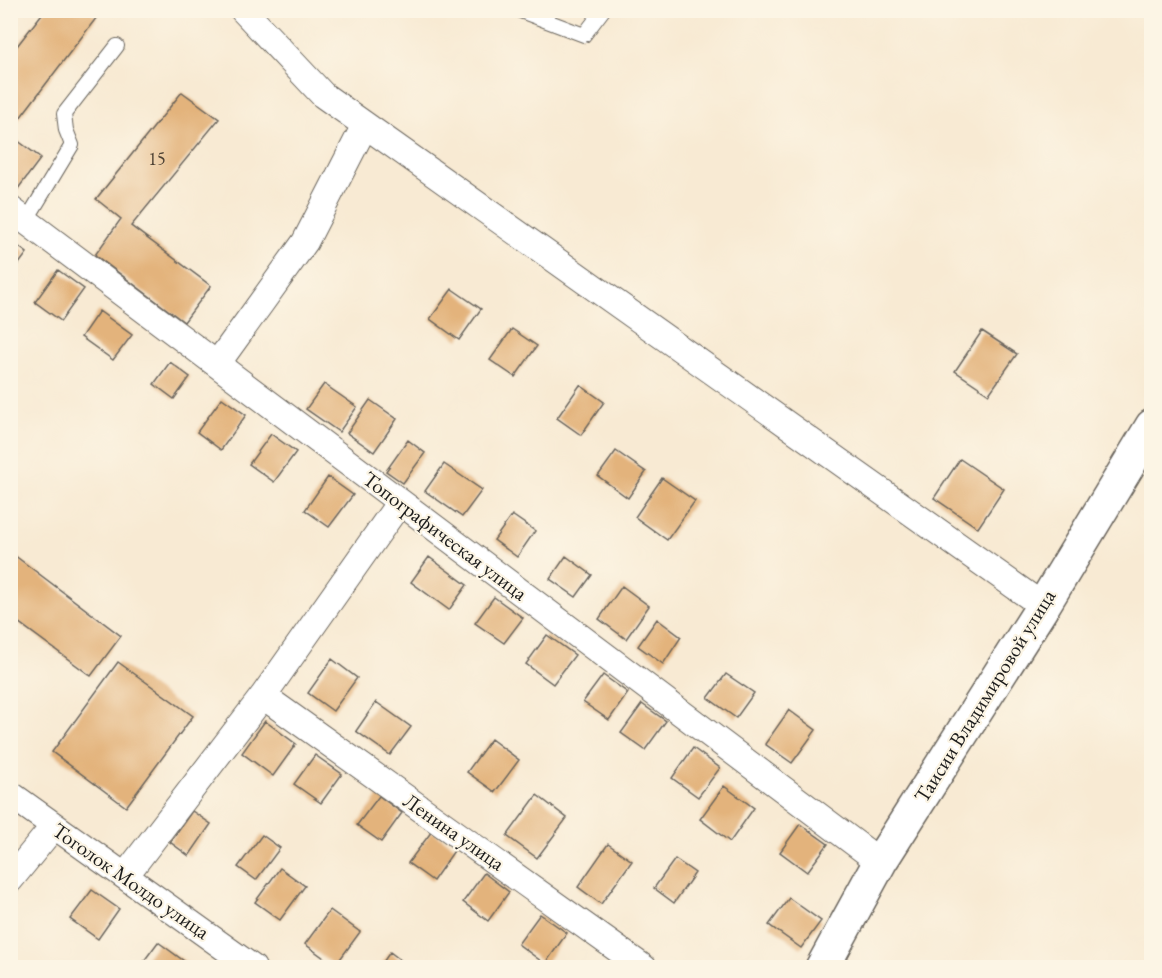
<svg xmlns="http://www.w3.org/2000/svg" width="1162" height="978" font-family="'EB Garamond',serif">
<rect width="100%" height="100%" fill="#fcf5e5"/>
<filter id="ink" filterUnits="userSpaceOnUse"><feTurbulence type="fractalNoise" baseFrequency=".0167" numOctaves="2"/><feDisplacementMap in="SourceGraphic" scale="12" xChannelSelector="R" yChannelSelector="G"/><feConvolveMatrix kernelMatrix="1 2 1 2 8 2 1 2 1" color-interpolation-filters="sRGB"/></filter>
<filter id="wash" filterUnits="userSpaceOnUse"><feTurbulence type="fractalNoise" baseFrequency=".008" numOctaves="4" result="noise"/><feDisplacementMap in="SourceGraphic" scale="24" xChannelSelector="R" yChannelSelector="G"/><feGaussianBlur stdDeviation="1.35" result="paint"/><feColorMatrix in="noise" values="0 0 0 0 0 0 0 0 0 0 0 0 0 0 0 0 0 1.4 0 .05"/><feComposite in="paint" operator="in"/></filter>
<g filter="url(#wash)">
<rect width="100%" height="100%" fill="#f8ead3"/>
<g id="blocks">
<!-- building -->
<path fill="#e3b37c" d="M45,10H88L97,17L10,131V55Z
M182,92L219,119L131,226L211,286L184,322L95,255L121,219L96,199Z
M10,135L41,158L17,190L10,185Z
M10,240L27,253L10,276Z
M58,270L84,289L61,321L35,302Z
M452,289L481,309L459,340L430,319Z
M99,311L132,335L113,360L81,337Z
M512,329L537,346L515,377L490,360Z
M982,331L1017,354L989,394L955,371Z
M170,362L190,377L174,399L154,384Z
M324,384L357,407L339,432L306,409Z
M580,385L604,402L581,435L557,418Z
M222,398L246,415L221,450L197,432Z
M370,400L397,419L374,452L347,433Z
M271,434L296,452L274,482L249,464Z
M408,440L425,453L403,483L386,471Z
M616,451L646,472L628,498L598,476Z
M960,459L1004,489L978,528L934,498Z
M444,464L482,490L462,517L425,491Z
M328,477L353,495L329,527L305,510Z
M662,478L695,501L667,540L635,517Z
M512,515L535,531L517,557L494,540Z
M10,552L121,636L91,676L10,616Z
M566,556L592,575L576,597L550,579Z
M429,557L467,585L449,610L411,582Z
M622,586L649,606L626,639L599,619Z
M494,597L523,618L504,643L475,623Z
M657,619L681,637L663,664L638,646Z
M547,635L575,655L553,684L526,664Z
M332,659L357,678L333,711L308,693Z
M118,662L193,716L126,807L52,752Z
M726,674L754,693L736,718L708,698Z
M603,675L628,693L609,720L583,702Z
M376,702L411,727L390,755L356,731Z
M642,704L666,721L645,750L621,733Z
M789,710L816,730L792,763L765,744Z
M265,721L296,744L273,776L242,753Z
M491,739L519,760L495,792L467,772Z
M693,748L720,768L698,797L672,778Z
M315,755L342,774L321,803L294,784Z
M724,786L754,808L730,842L700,819Z
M537,795L567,818L537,858L507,836Z
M379,796L402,813L381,842L357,825Z
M192,811L211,824L189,856L170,842Z
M800,824L828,844L807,872L780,852Z
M432,831L456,848L433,881L408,863Z
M262,835L280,848L256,880L238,867Z
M608,844L632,861L601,904L578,887Z
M675,859L695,873L674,903L654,888Z
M280,868L305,886L280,920L255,902Z
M484,873L509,892L488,921L463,902Z
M92,890L119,909L98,939L70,919Z
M789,898L821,921L801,948L769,925Z
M330,910L360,932L335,966L305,944Z
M540,914L567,933L545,964L518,944Z
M158,942L188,964L185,968H144L141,965Z
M390,952L411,968H379Z"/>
</g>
</g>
<g filter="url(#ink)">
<use href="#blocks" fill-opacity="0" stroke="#69645c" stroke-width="1.5"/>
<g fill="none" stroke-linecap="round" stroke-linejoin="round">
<defs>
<path id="lane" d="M518,10L584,35L603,10
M26,221L72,145L66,130L64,114L117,46"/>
<path id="street" d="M243,10L323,95L1043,606
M10,209L880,862
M217,364L305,242L365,125
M263,696L644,968
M10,794L253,968
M125,876L263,696L400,502
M10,880L54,826"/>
<path id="secondary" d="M822,968L880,862L1043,606L1152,426"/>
</defs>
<!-- lane casing -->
<use href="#lane" stroke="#69645c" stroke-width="16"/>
<!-- street casing -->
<use href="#street" stroke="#69645c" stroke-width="28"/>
<!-- secondary casing -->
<use href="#secondary" stroke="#69645c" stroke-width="36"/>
<!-- lane -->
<use href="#lane" stroke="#fff" stroke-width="14"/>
<!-- street -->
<use href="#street" stroke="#fff" stroke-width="26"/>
<!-- secondary -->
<use href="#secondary" stroke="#fff" stroke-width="33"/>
</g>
</g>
<g text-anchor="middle" stroke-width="4.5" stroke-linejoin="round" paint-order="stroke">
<!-- number labels -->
<g font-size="18" fill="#4e4234">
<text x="157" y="165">15</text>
</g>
<!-- street labels -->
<g font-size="21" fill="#1c1c1c" stroke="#fcf5e5">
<text transform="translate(445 536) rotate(37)" y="7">Топографическая улица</text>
<text transform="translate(985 696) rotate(-58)" y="7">Таисии Владимировой улица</text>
<text transform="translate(454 832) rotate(35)" y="7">Ленина улица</text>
<text transform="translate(131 881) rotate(35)" y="7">Тоголок Молдо улица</text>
</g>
</g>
<!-- margin -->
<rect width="1162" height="978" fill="none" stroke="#fcf5e5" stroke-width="36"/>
</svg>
